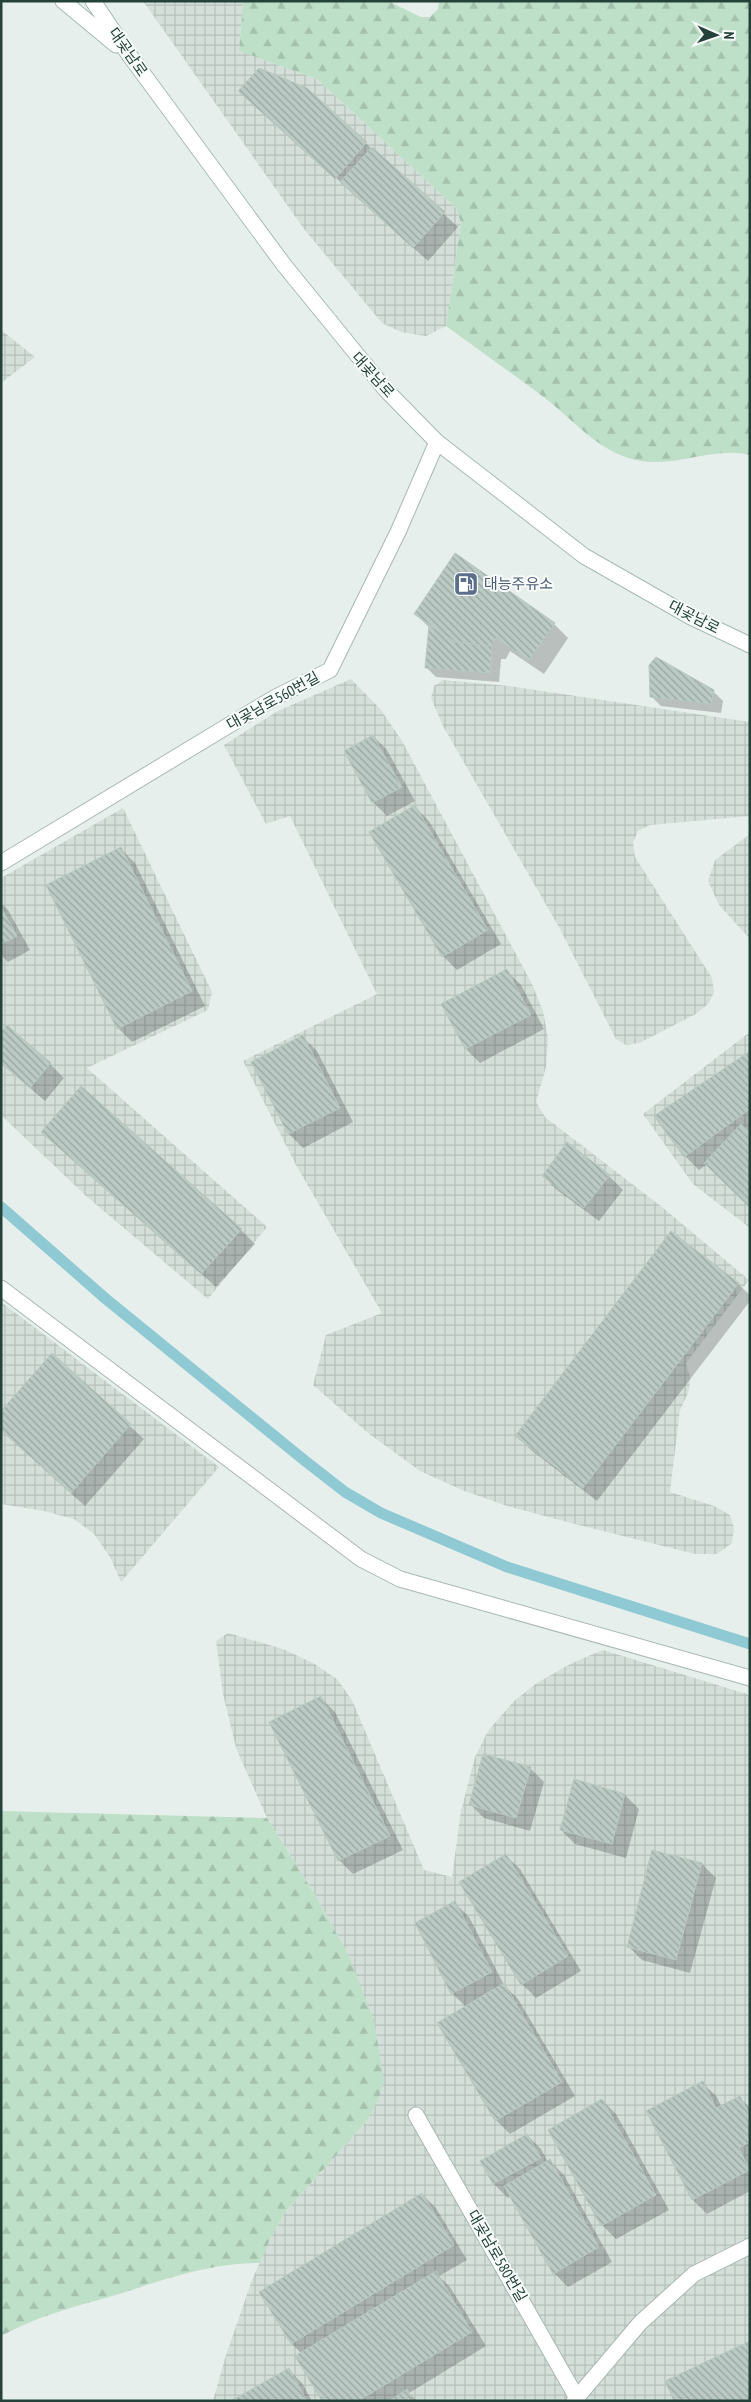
<svg xmlns="http://www.w3.org/2000/svg" width="751" height="2402" font-family="'PT Sans Narrow','Noto Sans KR',sans-serif">
<defs>
<pattern id="industrial-grid" width="8" height="8" patternUnits="userSpaceOnUse" patternTransform="scale(1.25)"><rect width="8" height="8" fill="#d4dfda"/><path d="M0 4h8M4 0v8" fill="none" stroke="#b6c1bc"/></pattern>
<pattern id="forest-firs" width="22" height="20" patternUnits="userSpaceOnUse" patternTransform="scale(1.25)"><rect width="22" height="20" fill="#bfe0c8"/><path d="M5 1l3.5 6h-7zM16 11l3.5 6h-7z" fill="#a4c1ad"/></pattern>
<pattern id="building-back-hatch" width="6" height="6" patternUnits="userSpaceOnUse" patternTransform="scale(1.25)"><rect width="6" height="6" fill="#bbcac4"/><path d="M-1 5l2 2M0 0l6 6M5-1l2 2" fill="none" stroke="#98a6a0"/></pattern>
</defs>
<rect width="100%" height="100%" fill="#e6efeb"/>
<!-- industrial -->
<path fill="url(#industrial-grid)" d="M143,1H243L239,51L317,79L456,208L461,223L446,326L426,336L401,332L382,323L304,229Z
M1,330L35,357L1,383Z
M351,679L381,710L402,741L532,984L543,1011L548,1038L546,1067L536,1102L545,1117L662,1207L749,1280L686,1363L690,1377L689,1391L680,1410L670,1492L714,1506L730,1515L734,1528L732,1543L717,1554H695L579,1525L507,1506L462,1490L420,1471L368,1433L313,1385L326,1335L382,1313L296,1165L243,1061L377,994L290,816L266,824L224,745L278,711Z
M443,680L509,686L750,722V816L650,825L638,831L633,842L635,857L712,978L714,992L709,1003L696,1014L639,1043L626,1045L616,1039L560,929L443,726L431,698L434,686Z
M123,808L212,992L208,1010L87,1068L267,1227L208,1299L86,1196L1,1115V878Z
M750,834V939L719,905L708,881L715,860Z
M750,1032V1228L693,1184L643,1114Z
M1,1302L219,1467L121,1582L110,1557L94,1534L74,1519L44,1511L1,1504Z
M228,1633L283,1649L313,1663L337,1679L352,1700L424,1870L452,1877L461,1811L475,1757L488,1731L514,1701L537,1683L572,1663L603,1650L750,1695V2401H213L226,2355L252,2280L271,2237L286,2211L366,2122L348,1954L317,1898L267,1818L236,1748L223,1694L216,1641Z"/>
<!-- forest -->
<path fill="url(#forest-firs)" d="M243,1H388L421,17H430L438,9L439,1H750V455C714,446 677,467 641,461C603,455 578,425 550,402C516,376 480,351 446,326L461,223L456,208L317,79L239,51Z
M1,1811L267,1818L317,1898L348,1954L374,2020L384,2081L378,2100L366,2122L286,2211L271,2237L260,2263C209,2263 167,2279 119,2294C80,2305 37,2316 1,2336Z"/>
<!-- shadow -->
<path fill="#0003" d="M306,89L458,227L428,261L240,91Z
M415,614L554,624L568,638L544,674L510,651L506,659H501L499,682L436,677L426,667L430,628Z
M713,691L723,701L721,713L661,706L651,696Z
M373,736L387,750L415,801L387,816L373,802Z
M415,807L429,821L501,944L457,970L443,956L371,833Z
M121,849L135,863L205,1006L132,1042L118,1028Z
M1,903L8,910L30,950L8,962L1,955Z
M507,971L521,985L544,1029L480,1063L466,1049Z
M1,1034L50,1064L64,1078L45,1101L1,1063Z
M303,1037L317,1051L353,1122L303,1148L289,1134L252,1063Z
M750,1052V1133L699,1170L685,1156L656,1116Z
M42,1132L241,1230L255,1244L216,1287Z
M543,1176H609L623,1190L599,1221L557,1190Z
M738,1284L750,1295V1301L597,1501L531,1450L517,1436Z
M52,1355L144,1439L85,1506L7,1436Z
M321,1698L335,1712L403,1850L353,1874L339,1860L271,1723Z
M530,1768L544,1782L530,1831L484,1818L470,1804Z
M575,1781L625,1795L639,1809L626,1858L575,1844L561,1830Z
M506,1856L520,1869L581,1971L536,1998L522,1984Z
M702,1864L716,1878L690,1973L642,1960L628,1946Z
M455,1903L469,1917L504,1985L518,1999L575,2096L510,2134L496,2120L466,2007L452,1993Z
M703,2083L717,2097L721,2106L739,2097L750,2108V2191L707,2214L693,2200L647,2111Z
M602,2100L616,2114L669,2210L616,2239L602,2225Z
M527,2135L541,2149L548,2162L550,2161L564,2175L612,2262L568,2287L554,2273L511,2196L508,2198L494,2184L482,2161Z
M422,2194L436,2208L467,2260L439,2276L450,2287L486,2346L409,2393L417,2401H324L302,2354L292,2344Z
M288,2369L302,2383L312,2401H234Z"/>
<g fill="none" stroke-linecap="round" stroke-linejoin="round">
<!-- stream -->
<path stroke="#8ec9d4" stroke-width="11" d="M1,1207L106,1299L304,1460L345,1492L381,1513L507,1567L750,1644"/>
</g>
<!-- building -->
<path fill="url(#building-back-hatch)" stroke="#b8c9c2" d="M259,68L307,88L367,142L335,179L238,91Z
M372,147L445,212L413,248L340,182Z
M455,553L555,623L529,660L496,638L492,646L455,642L414,614Z
M429,625L455,642L492,646L490,673L425,668Z
M656,657L714,690L711,704L650,697L649,665Z
M373,735L402,787L372,803L344,751Z
M415,805L488,930L442,957L369,832Z
M121,847L192,991L117,1029L46,885Z
M1,907L17,936L1,944Z
M507,969L531,1015L465,1049L441,1004Z
M7,1025L51,1063L30,1088L1,1063V1032Z
M303,1035L340,1108L288,1134L251,1062Z
M750,1051V1109L684,1157L654,1116Z
M81,1086L242,1229L201,1274L41,1132Z
M741,1124L750,1133V1208L704,1163Z
M567,1142L610,1175L584,1208L542,1176Z
M671,1231L739,1283L583,1488L515,1436Z
M52,1353L131,1424L71,1493L1,1430V1411Z
M321,1696L390,1836L338,1861L269,1722Z
M483,1754L531,1767L516,1818L469,1805Z
M574,1779L625,1794L612,1844L560,1830Z
M652,1850L702,1863L676,1960L627,1947Z
M506,1854L568,1956L521,1985L459,1882Z
M455,1901L492,1972L451,1994L415,1923Z
M504,1983L562,2082L495,2121L437,2023Z
M703,2081L716,2108L740,2096L750,2115V2142L739,2148L750,2170L692,2200L646,2111Z
M602,2099L656,2195L601,2226L548,2130Z
M527,2134L541,2158L493,2184L480,2161Z
M550,2159L599,2247L553,2274L504,2186Z
M422,2193L454,2245L291,2344L259,2292Z
M436,2271L472,2332L358,2401H322L295,2356Z
M750,2341V2401H674L665,2381Z
M289,2368L307,2401H231Z
M407,2389L414,2401H389Z"/>
<g fill="none" stroke-linecap="round" stroke-linejoin="round">
<defs>
<path id="lane" d="M1,863L274,698L330,670L398,532L437,442
M1,1288L361,1559L400,1579L750,1678
M416,2115L577,2398
M574,2401L640,2323L694,2274L750,2246"/>
<path id="secondary" d="M63,1L116,45
M93,1L130,56L284,265L385,389L437,442L584,556L691,617L750,645"/>
</defs>
<!-- lane casing -->
<use href="#lane" stroke="#a8b8b2" stroke-width="17"/>
<!-- secondary casing -->
<use href="#secondary" stroke="#a4bbb3" stroke-width="17"/>
<!-- lane -->
<use href="#lane" stroke="#fff" stroke-width="15"/>
<!-- secondary -->
<use href="#secondary" stroke="#fff" stroke-width="15"/>
</g>
<!-- icons -->
<defs>
<symbol id="fuel-square" viewBox="-11 -11 22 22"><rect x="-9" y="-9" width="18" height="18" rx="4" fill="#5c6f8a" stroke="#f7fbf9"/><path d="M-5.5-6h7V0h2V4h1.3V-2.5L3-4.5l.8-.8L6-3V5H2.5V1h-1V6h-7ZM-4.2-4.7v3.2H.2V-4.7Z" fill="#fff"/></symbol>
</defs>
<g fill-rule="evenodd">
<use href="#fuel-square" x="452" y="570" width="28" height="28"/>
</g>
<g text-anchor="middle" stroke-width="4" stroke-linejoin="round" paint-order="stroke">
<!-- street labels -->
<g font-size="15" fill="#24423a" stroke="#f7fbf9">
<text transform="translate(128 52) rotate(55)" y="5">대곶남로</text>
<text transform="translate(373 375) rotate(48)" y="5">대곶남로</text>
<text transform="translate(694 617) rotate(27)" y="5">대곶남로</text>
<text transform="translate(273 701) rotate(-29)" y="5">대곶남로560번길</text>
<text transform="translate(497 2256) rotate(60)" y="5">대곶남로580번길</text>
</g>
<!-- service labels -->
<g font-size="15" fill="#4e5e75" stroke="#f7fbf9" text-anchor="start">
<text x="484" y="589">대능주유소</text>
</g>
</g>
<!-- border -->
<rect width="751" height="2402" fill="none" stroke="#24423a" stroke-width="5"/>
<!-- north arrow -->
<g transform="translate(716 35) rotate(92)" stroke="#f7fbf9" stroke-width="4" paint-order="stroke">
<path d="M0-4L9 19L0 12L-9 19Z" fill="#24423a"/>
<text y="-8" font-size="14" font-weight="bold" text-anchor="middle" fill="#24423a">N</text>
</g>
</svg>
